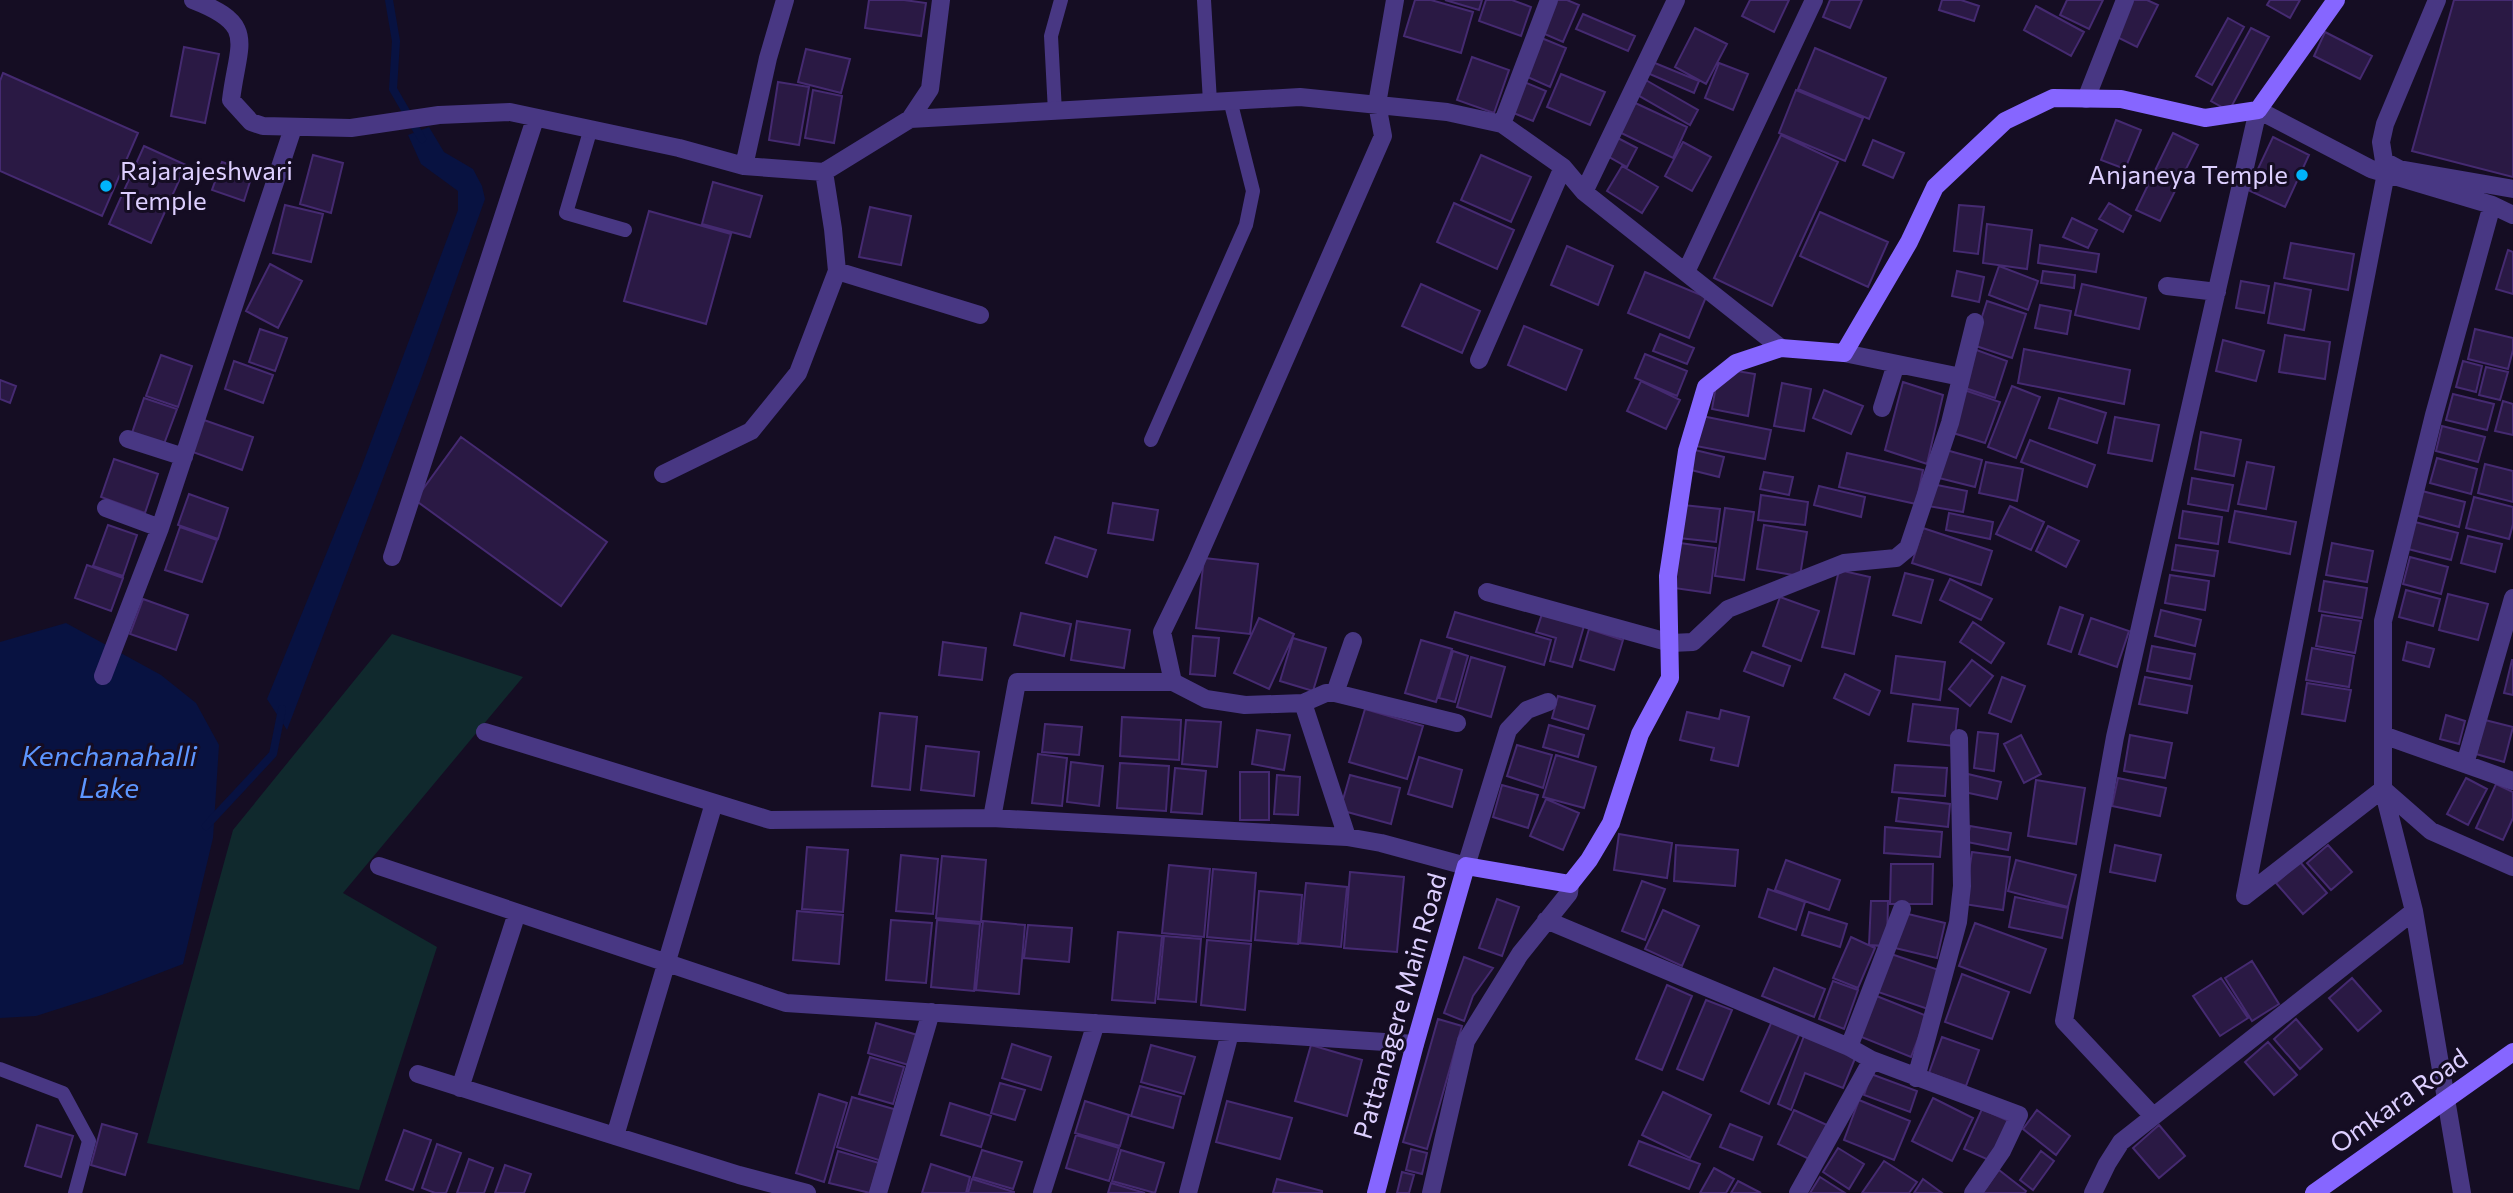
<svg xmlns="http://www.w3.org/2000/svg" width="2513" height="1193" font-family="Commissioner,sans-serif">
<rect width="100%" height="100%" fill="#150d23"/>
<!-- green -->
<path fill="#10292d" d="M392,634L523,677L343,893L437,947L359,1190L147,1143L233,830Z"/>
<!-- water -->
<path fill="#081241" d="M429,127L444,152L473,169L482,186L485,199L422,376L287,730L267,699L360,471L458,210V191L421,164L408,135Z
M66,623L161,675L196,703L219,745L213,838L183,964L102,995L36,1016L0,1018V642Z"/>
<g fill="none" stroke-linecap="round" stroke-linejoin="round">
<!-- stream -->
<path stroke="#081241" stroke-width="8" d="M389,0L396,41L393,89L422,139
M206,826L273,754L282,709"/>
</g>
<!-- building -->
<path fill="#2a1944" stroke="#452a71" stroke-width="2" d="M869,0H904L926,3L921,36L865,28Z
M1415,0H1431L1473,12L1461,53L1404,36Z
M1445,0H1482L1479,10Z
M1486,0H1512L1531,7L1521,36L1479,21Z
M1554,0H1567L1579,5L1563,42L1540,32Z
M1750,0H1789L1774,32L1742,16Z
M1830,0H1862L1850,28L1823,17Z
M1942,0H1961L1979,6L1974,21L1939,10Z
M2067,0H2103L2089,29L2060,15Z
M2132,0H2147L2158,5L2137,47L2115,36Z
M2270,0H2300L2290,18L2267,5Z
M2454,0H2513V177L2412,151Z
M2036,6L2084,32L2071,56L2024,30Z
M1583,14L1635,36L1628,51L1576,29Z
M2228,18L2244,27L2212,85L2196,76Z
M1695,28L1727,44L1706,84L1675,67Z
M2251,28L2269,37L2229,111L2211,101Z
M2325,32L2372,56L2360,79L2314,56Z
M1539,37L1566,48L1550,87L1523,75Z
M184,47L219,54L205,123L171,116Z
M1815,48L1886,78L1869,119L1798,89Z
M806,49L850,59L841,93L798,82Z
M1472,57L1509,70L1494,113L1457,100Z
M1650,61L1699,81L1694,93L1645,72Z
M1719,63L1748,74L1733,110L1705,98Z
M3,73L138,133L102,216L0,171V81Z
M1561,74L1605,92L1590,125L1547,107Z
M1644,79L1698,110L1690,125L1636,94Z
M778,82L809,87L799,145L769,140Z
M1524,82L1546,91L1533,121L1511,112Z
M813,90L842,96L834,143L805,138Z
M1796,90L1863,118L1845,161L1779,133Z
M1631,101L1687,127L1673,158L1617,131Z
M2116,120L2141,130L2125,169L2101,160Z
M2173,133L2198,145L2160,221L2136,210Z
M1781,135L1838,162L1772,306L1714,278Z
M1614,136L1637,148L1627,167L1604,154Z
M2273,137L2309,155L2285,207L2248,190Z
M1873,140L1904,153L1893,178L1863,165Z
M1683,142L1711,157L1692,191L1665,176Z
M144,146L186,165L151,243L109,224Z
M313,155L343,163L331,213L300,204Z
M1481,155L1531,177L1511,222L1461,200Z
M222,162L253,172L244,201L212,190Z
M1622,166L1658,187L1642,213L1607,191Z
M713,182L762,196L750,237L702,224Z
M1454,203L1514,230L1497,269L1437,242Z
M2109,203L2131,216L2123,232L2099,219Z
M285,205L323,214L311,262L273,253Z
M1959,205L1984,207L1978,254L1954,251Z
M870,207L911,216L901,265L859,257Z
M649,211L731,234L706,324L624,301Z
M1820,212L1888,242L1868,287L1800,256Z
M2072,218L2097,230L2088,248L2063,237Z
M1987,224L2032,230L2027,269L1983,263Z
M2291,243L2354,254L2348,290L2284,278Z
M2040,245L2099,254L2096,272L2038,263Z
M1567,246L1613,266L1598,305L1551,285Z
M2508,250L2513,252V294L2496,289Z
M270,264L302,281L278,328L246,311Z
M1999,266L2038,281L2028,310L1989,295Z
M1957,271L1984,277L1979,302L1952,296Z
M2043,271L2075,275L2074,288L2041,283Z
M1645,272L1706,297L1689,338L1628,313Z
M2241,281L2269,286L2264,313L2236,308Z
M2275,283L2311,290L2304,330L2268,323Z
M1421,284L1480,311L1462,353L1402,326Z
M2082,284L2146,298L2139,329L2075,315Z
M1987,301L2026,314L2012,358L1973,345Z
M2040,305L2071,311L2067,334L2035,328Z
M1524,326L1582,350L1566,390L1508,365Z
M260,329L287,338L275,371L249,362Z
M2475,329L2513,338V350L2508,369L2468,359Z
M1660,334L1694,348L1687,364L1653,351Z
M2285,335L2330,342L2325,379L2279,372Z
M2223,340L2264,351L2256,381L2216,371Z
M1971,348L2007,361L1995,398L1959,386Z
M2024,349L2130,370L2124,404L2018,383Z
M1645,354L1687,371L1677,396L1635,378Z
M161,355L192,366L178,407L146,396Z
M234,361L273,375L263,403L225,389Z
M2463,361L2482,366L2476,392L2456,387Z
M2486,367L2508,372L2500,400L2479,395Z
M1719,368L1755,374L1748,416L1712,409Z
M0,380L16,386L10,403L0,399Z
M1641,381L1680,400L1666,429L1627,411Z
M1903,382L1943,395L1927,464L1885,450Z
M1782,383L1811,389L1804,431L1774,426Z
M2012,386L2040,397L2016,458L1988,447Z
M1824,390L1863,406L1851,434L1813,418Z
M1964,390L2000,402L1985,443L1950,432Z
M2453,394L2494,404L2487,430L2446,420Z
M144,398L177,409L164,444L132,433Z
M2059,398L2106,413L2097,443L2049,428Z
M2503,401L2513,404V435L2495,431Z
M1702,416L1771,430L1765,459L1696,446Z
M2115,417L2159,425L2152,461L2108,453Z
M201,419L253,437L242,470L190,451Z
M2442,426L2485,437L2478,462L2436,451Z
M2201,432L2241,440L2234,476L2195,469Z
M461,437L607,542L561,606L415,500Z
M2030,440L2095,465L2087,487L2021,462Z
M1695,450L1724,457L1719,477L1691,470Z
M1946,450L1982,460L1975,487L1939,478Z
M1847,453L1923,470L1916,504L1839,487Z
M2437,458L2477,469L2471,494L2430,483Z
M114,459L158,474L145,513L101,497Z
M1986,462L2023,469L2017,501L1979,493Z
M2247,462L2274,467L2266,509L2238,504Z
M2485,464L2513,471V502L2478,493Z
M1764,472L1793,477L1789,495L1760,489Z
M2192,478L2233,485L2228,511L2188,504Z
M1932,484L1967,491L1963,512L1928,506Z
M1819,486L1865,497L1861,517L1814,505Z
M2422,491L2465,502L2459,527L2415,515Z
M189,494L228,508L218,539L178,525Z
M1761,495L1808,502L1805,525L1758,520Z
M2474,497L2513,507V524L2509,539L2466,528Z
M1113,503L1158,510L1153,540L1108,533Z
M1683,505L1720,509L1716,542L1679,538Z
M2010,506L2044,522L2031,550L1996,534Z
M1725,508L1754,512L1744,580L1715,576Z
M2183,511L2222,517L2218,544L2179,538Z
M2235,511L2296,522L2290,554L2229,542Z
M1949,513L1993,522L1990,539L1946,530Z
M2415,522L2458,533L2451,560L2408,549Z
M108,525L137,535L123,576L93,566Z
M1764,525L1807,532L1800,576L1757,569Z
M2048,526L2079,541L2066,567L2036,551Z
M180,527L217,540L202,582L165,570Z
M1923,528L1992,551L1981,585L1912,563Z
M2468,536L2502,544L2495,572L2461,563Z
M1055,537L1096,550L1087,577L1046,563Z
M1680,543L1716,548L1710,593L1674,588Z
M2332,543L2373,551L2367,582L2326,575Z
M2176,545L2218,551L2214,576L2172,570Z
M2410,557L2448,567L2441,594L2403,584Z
M1204,558L1258,564L1250,634L1196,628Z
M87,565L123,578L111,611L75,598Z
M1839,570L1870,577L1854,654L1822,647Z
M1905,573L1933,580L1921,623L1893,615Z
M2170,575L2209,581L2205,610L2165,603Z
M1950,579L1992,599L1981,620L1940,600Z
M2324,581L2367,588L2362,618L2319,611Z
M2406,590L2440,599L2433,626L2399,617Z
M2448,594L2488,604L2478,640L2439,630Z
M1780,597L1819,611L1801,661L1763,646Z
M143,599L188,615L176,650L130,634Z
M2060,607L2083,615L2071,652L2048,644Z
M2161,610L2201,620L2195,646L2155,636Z
M1455,612L1551,640L1544,665L1447,637Z
M1021,613L1071,624L1064,656L1014,645Z
M1542,614L1584,626L1572,667L1550,661L1556,638L1536,632Z
M2322,615L2361,621L2355,653L2316,646Z
M1259,618L1294,634L1269,689L1234,673Z
M2091,618L2129,631L2117,667L2079,654Z
M1077,621L1130,630L1124,668L1071,660Z
M1973,622L2004,643L1991,663L1960,642Z
M1589,629L1623,640L1614,670L1580,660Z
M1193,636L1219,638L1215,676L1190,674Z
M1293,638L1326,648L1313,691L1280,681Z
M1421,640L1452,649L1436,702L1405,693Z
M943,642L986,648L982,680L939,675Z
M2407,642L2434,649L2429,667L2403,660Z
M2152,646L2195,654L2190,679L2147,671Z
M2312,648L2354,656L2349,687L2306,680Z
M1453,651L1468,656L1455,702L1439,698Z
M1752,652L1790,666L1783,686L1744,671Z
M1896,656L1945,662L1940,700L1891,693Z
M1471,657L1505,667L1491,717L1457,707Z
M1972,660L1993,676L1970,706L1949,689Z
M2512,660H2513V695L2504,693Z
M1845,674L1880,691L1869,715L1834,698Z
M2002,677L2025,686L2011,722L1989,713Z
M2145,677L2192,686L2187,713L2139,704Z
M2307,683L2351,690L2345,721L2302,714Z
M1558,696L1595,706L1588,729L1552,718Z
M1913,704L1958,709L1954,746L1908,741Z
M1365,709L1423,726L1407,779L1349,762Z
M1721,710L1749,717L1738,766L1711,760L1714,748L1680,740L1687,712L1719,719Z
M880,713L917,717L910,790L872,786Z
M2446,715L2465,721L2459,744L2440,739Z
M1122,717L1181,720L1179,760L1120,756Z
M1186,720L1221,722L1217,767L1182,764Z
M2485,720L2513,727L2504,762L2476,754Z
M1045,724L1082,727L1079,755L1042,752Z
M1549,725L1584,735L1578,757L1543,747Z
M1257,730L1290,735L1284,770L1252,764Z
M1978,732L1998,734L1994,771L1974,768Z
M2021,735L2041,774L2024,783L2004,744Z
M2130,735L2172,743L2165,778L2124,771Z
M1517,745L1552,755L1543,788L1507,776Z
M926,746L979,752L974,796L921,790Z
M1038,754L1067,758L1062,806L1032,803Z
M1556,755L1596,767L1584,808L1543,797Z
M1419,757L1462,770L1452,807L1408,794Z
M1071,762L1103,766L1099,806L1067,802Z
M1120,763L1169,766L1166,811L1117,808Z
M1895,765L1947,768L1945,796L1892,792Z
M1175,768L1206,771L1202,814L1171,812Z
M1240,772H1269V820H1240Z
M1968,774L2001,782L1997,799L1964,792Z
M1277,775L1300,777L1298,815L1274,814Z
M1350,775L1400,788L1391,824L1340,810Z
M2118,778L2166,788L2160,816L2112,806Z
M2466,778L2487,789L2468,825L2447,814Z
M2036,780L2085,788L2076,844L2028,836Z
M2496,784L2513,792V818L2503,840L2476,828Z
M1502,785L1538,795L1528,828L1493,817Z
M1899,798L1950,804L1948,827L1896,821Z
M1546,799L1579,813L1563,850L1530,836Z
M1970,826L2011,833L2008,850L1967,842Z
M1885,827L1942,832L1940,857L1884,853Z
M1619,834L1672,843L1667,878L1614,870Z
M1676,845L1738,850L1735,886L1674,881Z
M2115,845L2161,855L2155,881L2110,872Z
M2328,845L2352,872L2331,890L2307,863Z
M807,847L848,850L843,912L802,909Z
M1972,852L2010,857L2003,910L1964,904Z
M901,855L938,859L933,914L896,911Z
M942,856L986,860L981,922L936,918Z
M1786,860L1840,880L1829,910L1775,890Z
M2016,860L2076,875L2068,907L2008,891Z
M2300,862L2327,893L2303,914L2276,883Z
M1891,864H1933L1932,904H1890Z
M1169,865L1210,869L1204,937L1162,933Z
M1213,869L1256,873L1251,941L1207,937Z
M1350,872L1404,877L1397,952L1344,948Z
M1642,881L1665,889L1645,940L1622,931Z
M1306,883L1347,887L1341,947L1300,943Z
M1768,889L1805,902L1796,930L1759,917Z
M1259,891L1302,895L1298,944L1255,940Z
M2015,897L2068,908L2062,938L2009,927Z
M1497,899L1519,907L1502,956L1479,948Z
M1871,901H1888L1887,946L1869,945Z
M1663,910L1699,926L1682,966L1645,949Z
M797,911L843,915L839,964L793,960Z
M1809,912L1847,924L1840,947L1802,935Z
M1904,913L1945,923L1937,958L1895,948Z
M891,920L932,923L926,983L886,980Z
M937,920L980,924L974,991L931,987Z
M983,921L1025,925L1019,994L976,990Z
M1975,923L2046,949L2030,993L1959,966Z
M1028,925L1072,928L1069,962L1024,958Z
M1118,932L1162,936L1155,1003L1112,1000Z
M1164,936L1201,939L1196,1002L1158,999Z
M1851,937L1875,948L1858,988L1833,978Z
M1207,940L1251,944L1245,1010L1201,1005Z
M1891,954L1942,971L1928,1009L1878,992Z
M1464,957L1493,968L1473,996L1464,1021L1444,1013Z
M2252,961L2279,1004L2252,1021L2225,978Z
M1774,968L1825,989L1814,1017L1762,996Z
M1962,974L2009,992L1992,1039L1945,1022Z
M2221,978L2248,1018L2220,1036L2193,996Z
M2352,978L2381,1011L2358,1031L2329,998Z
M1833,981L1858,990L1844,1029L1819,1019Z
M1667,985L1692,996L1662,1070L1636,1059Z
M1874,995L1927,1016L1911,1057L1859,1036Z
M1706,1000L1732,1010L1703,1080L1677,1069Z
M1438,1019L1462,1026L1427,1149L1403,1142Z
M2296,1019L2322,1049L2300,1069L2274,1039Z
M1772,1021L1800,1033L1769,1104L1741,1091Z
M876,1023L921,1036L912,1066L868,1053Z
M1804,1036L1856,1056L1843,1088L1805,1073L1791,1110L1778,1104Z
M1942,1037L1979,1050L1966,1086L1929,1073Z
M2268,1042L2297,1075L2274,1095L2245,1062Z
M1012,1044L1051,1057L1041,1090L1002,1078Z
M1151,1045L1195,1057L1184,1094L1141,1082Z
M1311,1045L1362,1060L1347,1116L1295,1101Z
M870,1057L904,1067L893,1104L859,1094Z
M1871,1074L1917,1091L1910,1112L1864,1095Z
M1000,1083L1025,1090L1015,1120L991,1113Z
M1140,1086L1181,1097L1173,1128L1131,1116Z
M1663,1092L1711,1115L1690,1158L1642,1135Z
M819,1094L847,1103L824,1182L796,1173Z
M852,1097L897,1110L882,1161L837,1147Z
M1933,1098L1973,1118L1952,1161L1912,1141Z
M1859,1100L1910,1121L1894,1160L1844,1140Z
M1085,1101L1129,1115L1120,1146L1075,1133Z
M1227,1101L1292,1118L1280,1159L1216,1142Z
M950,1103L991,1116L981,1147L941,1135Z
M1982,1109L2009,1121L1991,1161L1964,1149Z
M1794,1110L1827,1125L1811,1160L1778,1144Z
M2037,1110L2070,1136L2056,1155L2023,1129Z
M102,1124L137,1134L125,1175L91,1165Z
M1730,1124L1762,1137L1753,1160L1720,1147Z
M37,1125L73,1136L61,1177L25,1166Z
M2159,1125L2185,1156L2159,1178L2133,1148Z
M404,1130L431,1140L413,1190L386,1180Z
M1076,1135L1119,1148L1109,1181L1066,1168Z
M1639,1141L1700,1164L1689,1189L1629,1165Z
M437,1144L461,1153L446,1193H435L422,1188Z
M1838,1148L1864,1164L1849,1189L1823,1172Z
M1411,1149L1427,1153L1422,1174L1406,1170Z
M982,1150L1022,1162L1013,1189L973,1177Z
M1121,1150L1164,1163L1155,1193L1112,1181Z
M838,1151L879,1163L870,1193L829,1183Z
M2041,1151L2054,1161L2033,1190L2020,1180Z
M469,1159L493,1168L484,1193H457Z
M1884,1161L1917,1182L1909,1193H1862Z
M931,1164L970,1177L966,1193H922Z
M505,1165L531,1174L524,1193H495Z
M1714,1168L1734,1179L1726,1193H1700Z
M1999,1170L2026,1191L2025,1193H1982Z
M1402,1172L1414,1175L1409,1193H1397Z
M1820,1177L1845,1193H1810Z
M972,1179L1014,1192V1193H968Z
M1277,1179L1322,1191V1193H1273Z
M1923,1179L1942,1193H1914Z
M1738,1181L1761,1193H1731Z
M1111,1183L1145,1193H1108Z"/>
<g fill="none" stroke-linecap="round" stroke-linejoin="round">
<!-- lane -->
<path stroke="#483783" stroke-width="14" d="M1204,0L1210,102
M1055,112L1051,36L1061,0
M591,128L566,213L625,230
M1151,440L1246,225L1253,191L1230,100
M0,1069L63,1093L89,1141L75,1193"/>
<!-- street -->
<path stroke="#483783" stroke-width="18" d="M193,0C258,25 238,42 231,100L251,122L263,126L351,128L439,115L510,112L679,148L744,166L824,172L910,119L1300,97L1447,112L1502,124L1563,167L1584,192L1781,348
M1395,0L1377,104L1383,136L1195,564L1162,632L1173,682L1206,699L1245,705L1303,703L1347,837L1381,843L1466,866L1508,730L1527,710L1548,702
M2437,0L2385,124L2381,142L2384,161L2399,169L2513,189
M2086,99L2125,0
M910,119L930,89L941,0
M1502,124L1549,0
M744,166L768,58L785,0
M1584,192L1676,0
M837,271L980,315
M1686,272L1814,0
M2167,286L2217,292
M1844,353L1961,377
M1479,360L1563,167
M1882,408L1896,364
M128,439L184,457
M663,474L751,431L798,373L837,271L833,229L824,172
M106,508L160,528
M392,557L535,119
M1487,592L1671,643L1693,642L1728,609L1844,563L1896,558L1908,548L1950,423L1975,322
M103,676L160,528L293,128
M1335,693L1353,641
M1303,703L1326,693H1335L1457,723
M485,732L770,820L992,818L1347,837
M2383,735L2513,781
M2465,764L2513,598
M992,818L1017,682H1173
M379,866L786,1003L1415,1044
M2245,896L2386,173
M2245,896L2383,789L2431,831L2513,867
M1546,920L1849,1047L1872,1060
M1849,1047L1902,909
M418,1074L739,1175L807,1193
M1916,1078L1958,922L1962,886L1959,738
M460,1088L517,913
M2153,1116L2064,1021L2115,737L2258,110L2371,169L2492,205L2513,215
M615,1136L714,803
M878,1193L931,1012
M1042,1193L1096,1023
M1188,1193L1230,1033
M1431,1193L1466,1041L1520,954L1569,893L1570,884
M1798,1193L1872,1060L2019,1115L2002,1151L1973,1193
M2093,1193L2107,1164L2121,1142L2414,911
M2462,1193L2414,911L2383,789V621L2434,415L2492,205"/>
<!-- secondary -->
<path stroke="#8666ff" stroke-width="18" d="M1376,1193L1415,1044L1466,866L1570,884L1589,860L1611,823L1640,734L1670,678L1668,576L1687,451L1706,387L1736,363L1781,348L1844,353L1909,242L1935,187L2005,121L2053,98L2121,99L2205,118L2258,110L2336,0
M2314,1193L2513,1052"/>
</g>
<!-- markers -->
<g fill="#00b3fa" stroke="#150d23" stroke-width="2.5">
<circle cx="2302" cy="175" r="7"/>
<circle cx="106" cy="186" r="7"/>
</g>
<g text-anchor="middle" stroke-width="6" stroke-linejoin="round" paint-order="stroke">
<!-- poi labels -->
<g font-size="26" fill="#ddcfff" stroke="#150d23" text-anchor="start">
<text x="120" y="180">Rajarajeshwari<tspan x="120" dy="30">Temple</tspan></text>
<text x="2288" y="184" text-anchor="end">Anjaneya Temple</text>
</g>
<!-- street labels -->
<g font-size="26" fill="#ddcfff" stroke="#150d23">
<text transform="translate(1400 1006) rotate(-74)" y="9">Pattanagere Main Road</text>
<text transform="translate(2399 1101) rotate(-35)" y="9">Omkara Road</text>
</g>
<!-- water labels -->
<g font-size="28" font-style="italic" fill="#5d96ff" stroke="#150d23">
<text x="109" y="766">Kenchanahalli<tspan x="109" dy="32">Lake</tspan></text>
</g>
</g>
</svg>
